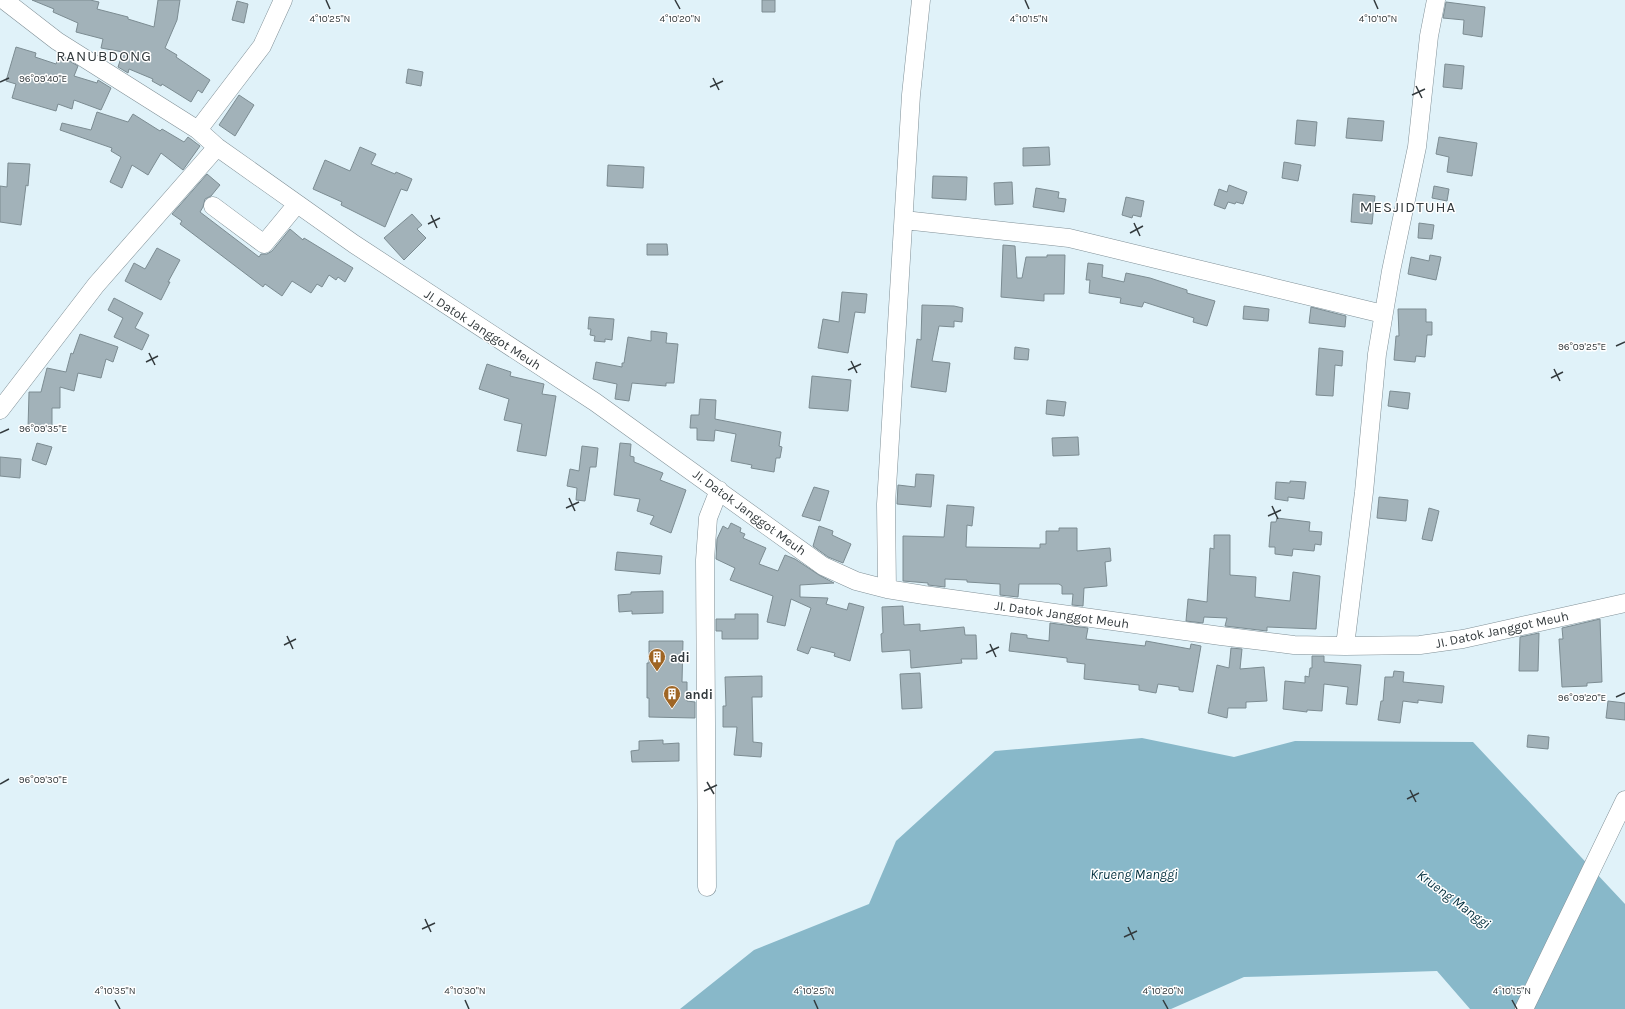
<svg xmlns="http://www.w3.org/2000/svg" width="1625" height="1009" font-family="Karla,sans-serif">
<rect width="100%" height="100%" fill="#e0f2f9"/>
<!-- water -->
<path fill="#88b8c9" d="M1142,738L1234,757L1295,741L1473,742L1625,904V1009H1470L1437,971L1244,977L1171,1009H680L754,950L869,904L896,841L995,751Z"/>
<!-- building -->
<path fill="#a2b2b9" stroke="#7c8c92" d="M32,0H90L99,2L97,9L128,17V19L154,27L158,0H180L177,20L165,48L177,55L176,57L210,80L202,93L198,90L191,102L162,84L161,86L152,81L153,79L129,69L128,73L118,67L123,52L101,48L103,39L76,32L78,23L53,12L54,9Z
M762,0H775V12H762Z
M237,1L248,4L244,23L232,20Z
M1446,2L1485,7L1482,37L1463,34L1464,20L1443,18Z
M16,47L36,53L35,57L56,64L59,55L78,66L74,76L97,83L98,80L111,88L101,110L74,100L72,109L58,104L56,111L12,98L16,84L6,81Z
M1445,64L1464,66L1462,89L1443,87Z
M408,69L423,72L421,86L406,83Z
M239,95L254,105L235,136L219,125Z
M97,112L128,122L133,114L160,131L162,129L184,142L188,137L200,146L183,170L161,153L148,175L132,165L122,188L110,182L121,157L111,151L112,148L60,130L62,123L91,130Z
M1348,118L1384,121L1382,141L1346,138Z
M1297,120L1317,122L1315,146L1295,144Z
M1439,137L1477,143L1472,176L1447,172L1449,157L1436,154Z
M360,147L376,154L371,164L395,174L396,172L412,179L407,191L401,189L385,227L341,205L342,202L313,189L325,160L350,171Z
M1049,147L1050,165L1023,166V148Z
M1284,162L1301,165L1298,181L1282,178Z
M8,163L30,164L28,186L26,185L21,225L0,222V186L7,187Z
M608,165L644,167L643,188L607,186Z
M207,174L220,185L211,196L205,199L203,207L200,212L259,257L261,254H267L272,251L290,229L303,240L304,238L353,268L345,282L338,277L336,280L329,275L322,287L317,284L311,293L292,281L282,296L265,284L263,287L180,224L182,221L172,214Z
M933,176L967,177L966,200L932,198Z
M1012,182L1013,204L995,205L994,183Z
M1229,185L1247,192L1243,204L1236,202L1235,204L1228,202L1225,209L1214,205L1219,189L1227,192Z
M1434,186L1449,189L1447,201L1432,198Z
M1036,188L1059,192L1058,198L1066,199L1064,212L1033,207Z
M1353,194L1375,196L1372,224L1351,222Z
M1126,197L1144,201L1141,217L1133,215L1132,218L1122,215Z
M412,214L422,225L417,229L426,238L404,260L384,238Z
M1419,223L1434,225L1432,239L1418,238Z
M647,244H667L668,255H647Z
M1003,245L1015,246L1017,278H1022L1026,257H1047V255H1065L1064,294H1044V301L1001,297Z
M157,248L180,260L168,282H170L161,300L125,281L134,263L145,269Z
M1430,255L1441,257L1436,280L1408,274L1411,257L1429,261Z
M1088,263L1103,265L1102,277L1124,282L1126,273L1150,278L1187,290V293L1215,301L1207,326L1193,322L1194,318L1144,302L1142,307L1120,303L1121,298L1089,293L1090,280H1086Z
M842,292L867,294L865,313L855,312L848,353L818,348L823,319L839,322Z
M114,298L143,313L135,328L149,335L142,350L114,337L123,318L108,310Z
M922,305L954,306L963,308L962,322L954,321V327L939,326L932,361L950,363L946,392L911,387L917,339L921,340Z
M1244,306L1269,309L1268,321L1243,319Z
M1311,307L1346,316L1345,327L1309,323Z
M1398,309H1426V322H1432V335H1427L1425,357L1416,356L1415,362L1394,360L1396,336H1399Z
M589,317L614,319L612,340L605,339V342L594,341L595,336L590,335L591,329H588Z
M651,331L667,333L666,343L678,344L674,383H666V386L632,383L629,401L615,399L617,384L593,379L596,362L622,367V363H624L628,337L651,341Z
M80,334L118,347L113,362L106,359L101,378L78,373L74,391L60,387V408H52V429L28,428L29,392H41L47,368L66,372L71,353L73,354Z
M1015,347L1029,349L1028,360L1014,359Z
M1319,348L1343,351L1342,366L1335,365L1333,396L1316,395Z
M487,364L511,372L510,376L544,384L542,394L556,396L546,456L517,451L522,424L504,420L509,399L479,389Z
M812,376L851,380L848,411L809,408Z
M1390,391L1410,393L1408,409L1388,406Z
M700,399L716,400L715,419L781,432L779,446L782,447L780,458H776L774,472L751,468L752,465L731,461L736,434L715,430L714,441L697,440V428H690L691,415H699Z
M1047,400L1066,402L1064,416L1046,414Z
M1078,437L1079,455L1053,456L1052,438Z
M37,443L52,447L46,465L32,460Z
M620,443L631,444L630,456L634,457V462L663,473L660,480L686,490L671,533L650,524L654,516L637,511L640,499L614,495Z
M582,446L598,448L596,467H590L585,501L576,500L577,488L567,486L570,469L579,471Z
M0,457L21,459L20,478L0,476Z
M916,474L934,475L931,507L897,504L898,485L915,487Z
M1290,481L1306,482L1304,499L1288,497V501L1275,499L1276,482L1290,483Z
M814,487L829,491L820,521L802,516Z
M1379,497L1408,500L1406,521L1377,518Z
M947,505L974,507L972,526L967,525L966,547L1040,548V544H1046V531H1059V528H1077V551L1110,548L1111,561L1105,562L1107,586L1084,588L1083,606L1072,605L1073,594H1062V586L1059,584H1019L1018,597L1000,595V584L967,582V580L945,579V587L928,585V583L903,581V536L944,537Z
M1429,508L1439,511L1432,541L1422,539Z
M1277,518L1310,522L1309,531L1322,532L1321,545L1315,544L1314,551L1293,549L1292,556L1275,554V547H1269L1271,522H1276Z
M731,523L741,528L740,532L745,534L743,538L766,548L759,564L778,571L785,555L795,559L819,575L834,583L800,585V597L828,598L826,604L847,610L849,603L864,607L850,661L834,656L835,653L811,647L808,654L797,650L811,608L791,599L785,626L767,622L773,596L730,580L735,568L716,559L717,539L723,526L728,529Z
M819,526L833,531L832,535L851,544L843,563L828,557L813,546Z
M1214,535H1230V575L1256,577L1255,597L1290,601L1293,572L1320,576L1316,629L1267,627V631L1225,626L1227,618L1204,617L1203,623L1186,621L1188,599L1207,602L1210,548L1214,549Z
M617,552L662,556L660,574L615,570Z
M663,591V613L632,614V611L619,612L618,595L631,594V592Z
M903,606L904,625L920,624V631L964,627L965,635H976L977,659H961L962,663L911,668L910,650L882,652L881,634L883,633L882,607Z
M735,614H758V639H722V631H716V619H735Z
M1600,619L1602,682L1587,683V686L1562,687L1559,639H1563L1562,628Z
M1050,623L1088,628L1086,639L1145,646L1146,641L1190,649L1191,644L1201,646L1193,692L1179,690V687L1158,684L1156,693L1139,690V685L1084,679L1085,664L1067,662V658L1009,651L1011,633L1027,635V638L1049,641Z
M1539,633L1538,671H1519L1520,637Z
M649,641H683L682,682H687V701L695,702V718L649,717V698H647V663H649Z
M1231,648L1242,649L1240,669L1264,667L1267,701L1246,702V708H1228L1227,718L1208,713L1217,665L1229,668Z
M1312,656H1324V662L1361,665L1357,705L1346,704L1348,687L1324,684L1322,711L1307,710V712L1283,709L1285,681L1305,683V676L1309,677L1310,668H1312Z
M1394,671L1404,672L1403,682L1444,686L1442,703L1418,700V703L1403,701L1400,723L1378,720L1381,701H1383L1385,677H1393Z
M920,673L922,708L902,709L900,674Z
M762,676V697H752L753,742L762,743L761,757L734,755L737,727H723V706H726L725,677Z
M1608,701L1625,703V720L1606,718Z
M1528,735L1549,737L1548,749L1527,747Z
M663,740V744L679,743V761L632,762L631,751L639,750V741Z"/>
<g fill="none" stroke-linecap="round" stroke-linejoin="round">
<defs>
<path id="minor" d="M4,0L57,41L198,130L217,147L354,244L595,402L823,566L856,581L887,589L924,595L1221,636L1294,645L1345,646L1420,645L1463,639L1625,603
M198,130L262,46L283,0
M213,206L264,244L297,204
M904,220L1069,238L1383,314
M0,410L96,285L217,147
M887,589L886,504L911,95L921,0
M1345,646L1364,492L1377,354L1391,271L1417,147L1429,36L1436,0
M707,887L705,560L708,518L719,490
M1524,1009L1625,800"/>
</defs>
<!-- minor casing -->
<use href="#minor" stroke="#809097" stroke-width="19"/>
<!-- minor -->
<use href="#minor" stroke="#fff" stroke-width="18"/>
</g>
<!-- ticks -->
<path fill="none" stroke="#333a3d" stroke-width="1.5" d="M326,0L330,9M675,0L680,9M1025,0L1029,9M1374,0L1378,9M713,78L719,90M0,82L9,78M1416,86L1422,98M710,87L723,81M1412,95L1425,89M431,215L437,228M1134,223L1140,236M428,224L440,218M1130,233L1143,226M1616,346L1625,342M149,353L155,365M851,361L857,373M146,362L158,356M1554,369L1560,381M848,370L861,364M1551,378L1563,372M0,433L9,429M569,498L575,511M1272,506L1278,519M566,508L579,502M1268,516L1281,510M287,636L293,649M990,644L996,657M284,645L296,639M986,653L999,647M1616,697L1625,693M707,782L714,794M0,784L9,779M1410,790L1416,802M704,791L717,785M1407,799L1419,793M425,919L431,932M1128,927L1134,940M422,929L435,923M1124,937L1137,931M115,1000L120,1009M465,1000L469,1009M814,1000L818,1009M1163,1000L1168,1009M1512,1000L1517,1009"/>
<!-- icons -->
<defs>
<symbol id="building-pin" viewBox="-11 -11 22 30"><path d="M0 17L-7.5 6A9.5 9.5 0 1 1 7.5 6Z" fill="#9f6524" stroke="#fff"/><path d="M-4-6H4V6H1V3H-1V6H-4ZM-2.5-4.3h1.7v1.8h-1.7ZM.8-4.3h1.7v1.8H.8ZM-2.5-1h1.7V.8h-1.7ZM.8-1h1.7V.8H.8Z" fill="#fff"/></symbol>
</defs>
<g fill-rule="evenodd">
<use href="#building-pin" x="647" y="647" width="20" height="27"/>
<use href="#building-pin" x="662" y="684" width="20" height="27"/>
</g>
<g text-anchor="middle" stroke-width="3" stroke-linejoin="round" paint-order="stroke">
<!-- street labels -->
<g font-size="13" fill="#333a3d" stroke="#fff">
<text transform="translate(483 329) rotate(33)" y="5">JI. Datok Janggot Meuh</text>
<text transform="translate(750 512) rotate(36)" y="5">JI. Datok Janggot Meuh</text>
<text transform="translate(1062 614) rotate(8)" y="5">JI. Datok Janggot Meuh</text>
<text transform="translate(1502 629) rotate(-12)" y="5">JI. Datok Janggot Meuh</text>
</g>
<!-- poi labels -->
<g font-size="13" font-weight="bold" fill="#333a3d" stroke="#fff" text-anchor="start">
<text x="670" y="662">adi</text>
<text x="685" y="699">andi</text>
</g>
<!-- water labels -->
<g font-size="14" font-style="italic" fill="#053240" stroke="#fff">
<text x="1134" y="879">Krueng Manggi</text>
<text transform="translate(1454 899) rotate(37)" y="5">Krueng Manggi</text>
</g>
<!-- quarter labels -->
<g font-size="15" letter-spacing="1" fill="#333a3d" stroke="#fff">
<text x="104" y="61">RANUBDONG</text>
<text x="1408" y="212">MESJIDTUHA</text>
</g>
</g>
<g font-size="10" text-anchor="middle" fill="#333a3d" stroke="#fff" stroke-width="3" stroke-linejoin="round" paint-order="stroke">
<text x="330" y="22">4°10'25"N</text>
<text x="680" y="22">4°10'20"N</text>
<text x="1029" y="22">4°10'15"N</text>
<text x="1378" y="22">4°10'10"N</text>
<text x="43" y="82">96°09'40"E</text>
<text x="1582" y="350">96°09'25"E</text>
<text x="43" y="432">96°09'35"E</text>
<text x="1582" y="701">96°09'20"E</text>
<text x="43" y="783">96°09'30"E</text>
<text x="115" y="994">4°10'35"N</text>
<text x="465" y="994">4°10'30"N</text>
<text x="814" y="994">4°10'25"N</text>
<text x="1163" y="994">4°10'20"N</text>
<text x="1512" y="994">4°10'15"N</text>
</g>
</svg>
